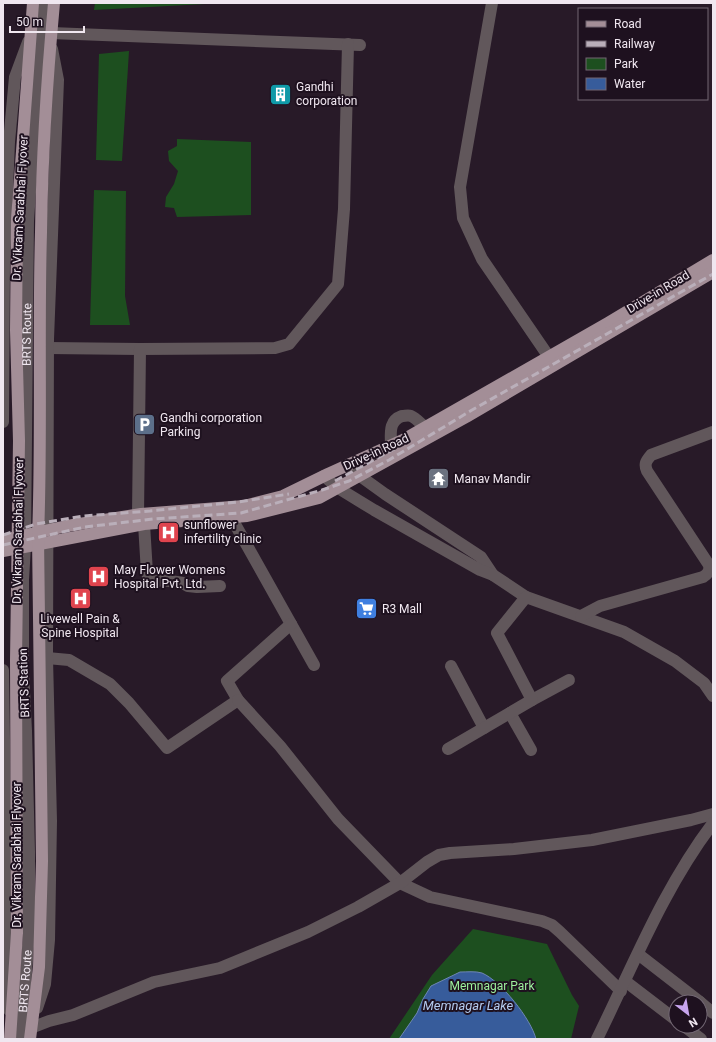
<svg xmlns="http://www.w3.org/2000/svg" width="716" height="1042" font-family="Roboto,sans-serif">
	<rect width="100%" height="100%" fill="#281a28"/>
	<g fill="#1d4f1f">
		<polygon points="95,3 224,3 94,10"/>
		<polygon points="129,51 122,161 96,160 99,54"/>
		<polygon points="177,139 251,142 251,215 177,217 174,208 165,207 166,197 174,184 178,171 169,161 168,151 177,146"/>
		<polygon points="94,190 126,191 125,296 130,325 90,325"/>
		<polygon points="473,929 547,944 572,995 579,1006 571,1039 389,1039 432,975"/>
	</g>
	<path fill="#375c9b" stroke="#6e86b4" d="M460 972C466 972 476 971 482 973 501 981 531 1019 536 1039H399L417 1013 423 999 431 986Z"/>
	<g fill="none" stroke-linecap="round" stroke-linejoin="round">
		<g stroke="#61575b" stroke-width="12">
			<polyline points="492,3 460,187 463,218 482,259 549,357 557,362"/>
			<polyline points="51,33 360,45"/>
			<polyline points="48,348 140,349"/>
			<polyline points="3,422 4,263 9,142 15,77 28,42"/>
			<path d="M391 446C391 434 388 421 402 416 405 416 408 415 411 416 416 418 421 424 426 428"/>
			<polyline points="348,465 360,476 385,494 481,557 493,575"/>
			<polyline points="324,476 338,488 374,510 480,570 493,575 526,597 624,632 675,661 704,683 713,696"/>
			<polyline points="138,515 140,349 275,348 289,344 338,284 344,209 348,44"/>
			<polyline points="231,517 314,665"/>
			<polyline points="144,524 147,573 149,579 155,582 161,580 177,582 183,583 188,586 197,587 220,586"/>
			<path d="M581 616 600 606 703 577C708 574 710 571 709 565L647 471C644 464 646 461 651 455L713 432"/>
			<polyline points="47,658 69,660 110,684 129,703 167,748 238,700 227,681 291,624"/>
			<polyline points="451,666 484,728"/>
			<polyline points="3,670 6,878 5,980 9,1010"/>
			<polyline points="238,700 280,746 338,819 400,883 430,897 542,921 552,925 560,932 621,991"/>
			<polyline points="532,700 569,680"/>
			<polyline points="510,713 531,750"/>
			<polyline points="448,749 532,700 497,633 526,597"/>
			<polyline points="638,954 700,1002"/>
			<polyline points="625,981 676,1020"/>
			<polyline points="700,1002 713,1013"/>
			<polyline points="37,1008 45,984 49,940 51,821 47,658 48,339 58,80 52,49"/>
			<polyline points="684,1026 701,1039"/>
			<polyline points="31,1028 49,1021 73,1015 154,982 220,968 308,932 358,907 400,883 427,862 439,855 450,853 514,849 592,840 691,820 713,814"/>
			<path id="s1" d="M21 1039 29 933V852L26 731 23 669V580L25 546 28 221 43 3"/>
			<path d="M597 1039C633 966 663 889 713 823"/>
		</g>
		<g stroke="#a38e97" stroke-width="12">
			<polyline points="3,540 67,526 141,514 244,506 283,496 328,474 403,440 608,323 713,260"/>
			<polyline points="3,551 144,524 247,516 319,498 466,417 713,272"/>
			<polyline points="10,1039 17,933 16,660 19,441 16,330 17,219 33,3"/>
			<path d="M30 1039 39 967 42 861 38 537C42 435 38 334 41 232 42 156 47 79 54 3"/>
		</g>
		<g stroke="#baafba" stroke-width="3" stroke-dasharray="8 4" stroke-linecap="butt">
			<polyline points="335,481 405,443"/>
			<polyline points="3,535 36,524 83,516 150,511 238,502 289,494"/>
			<polyline points="3,545 85,527 153,519 241,513 322,490 349,481 389,460 472,410 713,274"/>
		</g>
	</g>
	<defs>
		<symbol id="building-square" viewBox="-11 -11 22 22"><rect x="-9" y="-9" width="18" height="18" rx="4" fill="#0f9aa8" stroke="#1e111f"/><path d="M-4-6H4V6H1V3H-1V6H-4ZM-2.5-4.3h1.7v1.8h-1.7ZM.8-4.3h1.7v1.8H.8ZM-2.5-1h1.7V.8h-1.7ZM.8-1h1.7V.8H.8Z" fill="#fff"/></symbol>
		<symbol id="parking-square" viewBox="-11 -11 22 22"><rect x="-9" y="-9" width="18" height="18" rx="4" fill="#5c6f8a" stroke="#1e111f"/><path d="M-3.5-5.5H1a3.5 3.5 0 0 1 0 7H-1V5.5H-3.5ZM-1-3.4V-.6H.8a1.4 1.4 0 0 0 0-2.8Z" fill="#fff"/></symbol>
		<symbol id="temple-square" viewBox="-11 -11 22 22"><rect x="-9" y="-9" width="18" height="18" rx="4" fill="#6b7280" stroke="#1e111f"/><path d="M0-6L5-2H3V0L6.5 2.5H4V6H1.5V3h-3V6H-4V2.5H-6.5L-3 0V-2H-5Z" fill="#fff"/></symbol>
		<symbol id="hospital-square" viewBox="-11 -11 22 22"><rect x="-9" y="-9" width="18" height="18" rx="4" fill="#e0444e" stroke="#1e111f"/><path d="M-5-5h3v3.5h4V-5h3V5h-3V1.5h-4V5h-3Z" fill="#fff"/></symbol>
		<symbol id="supermarket-square" viewBox="-11 -11 22 22"><rect x="-9" y="-9" width="18" height="18" rx="4" fill="#3f7fe0" stroke="#1e111f"/><path d="M-6-5.5h2.5l.6 2H6L4.5 2H-2.5L-4.4-4H-6ZM-1.5 3.2a1.3 1.3 0 1 0 .1 0ZM3 3.2a1.3 1.3 0 1 0 .1 0Z" fill="#fff"/></symbol>
	</defs>
	<g fill-rule="evenodd">
		<use href="#building-square" x="268" y="82" width="25" height="25"/>
		<use href="#parking-square" x="132" y="412" width="25" height="25"/>
		<use href="#temple-square" x="426" y="466" width="25" height="25"/>
		<use href="#hospital-square" x="156" y="520" width="25" height="25"/>
		<use href="#hospital-square" x="86" y="564" width="25" height="25"/>
		<use href="#hospital-square" x="68" y="586" width="25" height="25"/>
		<use href="#supermarket-square" x="354" y="596" width="25" height="25"/>
	</g>
	<g text-anchor="middle" dominant-baseline="central" stroke-width="4" stroke-linejoin="round" paint-order="stroke">
		<g font-size="12" fill="#f0e7f0" stroke="#1e111f" text-anchor="start">
			<text x="296" y="87">Gandhi<tspan x="296" dy="14">corporation</tspan></text>
			<text x="160" y="418">Gandhi corporation<tspan x="160" dy="14">Parking</tspan></text>
			<text x="454" y="479">Manav Mandir</text>
			<text x="184" y="525">sunflower<tspan x="184" dy="14">infertility clinic</tspan></text>
			<text x="114" y="570">May Flower Womens<tspan x="114" dy="14">Hospital Pvt. Ltd.</tspan></text>
			<text x="382" y="609">R3 Mall</text>
			<text x="80" y="619" text-anchor="middle">Livewell Pain &amp;<tspan x="80" dy="14">Spine Hospital</tspan></text>
		</g>
		<g font-size="12" fill="#f0e7f0" stroke="#1e111f">
			<text transform="translate(20 208) rotate(-87)">Dr. Vikram Sarabhai Flyover</text>
			<text transform="translate(658 292) rotate(-31)">Drive-in Road</text>
			<text stroke="none"><textPath href="#s1" startOffset="705">BRTS Route</textPath></text>
			<text transform="translate(376 452) rotate(-25)">Drive-in Road</text>
			<text transform="translate(18 531) rotate(-89)">Dr. Vikram Sarabhai Flyover</text>
			<text transform="translate(24 683) rotate(-92)">BRTS Station</text>
			<text transform="translate(17 855) rotate(-90)">Dr. Vikram Sarabhai Flyover</text>
			<text stroke="none"><textPath href="#s1" startOffset="58">BRTS Route</textPath></text>
		</g>
		<g font-size="12" fill="#9df09c" stroke="#1e111f">
			<text x="492" y="986">Memnagar Park</text>
		</g>
		<g font-size="13" font-style="italic" fill="#b4cbef" stroke="#1e111f">
			<text x="468" y="1005">Memnagar Lake</text>
		</g>
	</g>
	<rect width="716" height="1042" fill="none" stroke="#f0e7f0" stroke-width="8"/>
	<rect x="578" y="8" width="130" height="92" fill="#1e111f" stroke="#726773"/>
	<rect x="586" y="21" width="20" height="6" fill="#a38e97" stroke="#726773"/>
	<text x="614" y="28" font-size="12" fill="#f0e7f0">Road</text>
	<rect x="586" y="41" width="20" height="6" fill="#baafba" stroke="#726773"/>
	<text x="614" y="48" font-size="12" fill="#f0e7f0">Railway</text>
	<rect x="586" y="58" width="20" height="12" fill="#1d4f1f" stroke="#726773"/>
	<text x="614" y="68" font-size="12" fill="#f0e7f0">Park</text>
	<rect x="586" y="78" width="20" height="12" fill="#375c9b" stroke="#726773"/>
	<text x="614" y="88" font-size="12" fill="#f0e7f0">Water</text>
	<g transform="translate(688 1014) rotate(149)"><circle r="19" fill="#1e111f" stroke="#726773"/>
	<path d="M0-3L7 15L0 10L-7 15Z" fill="#c8a5ee"/>
	<text y="-6" font-size="11" font-weight="bold" text-anchor="middle" fill="#f0e7f0">N</text>
	</g>
	<path d="M10 26v6h74v-6" fill="none" stroke="#f0e7f0" stroke-width="2"/>
	<text x="16" y="26" font-size="12" fill="#f0e7f0" stroke="#1e111f" stroke-width="3" paint-order="stroke">50 m</text>
</svg>
